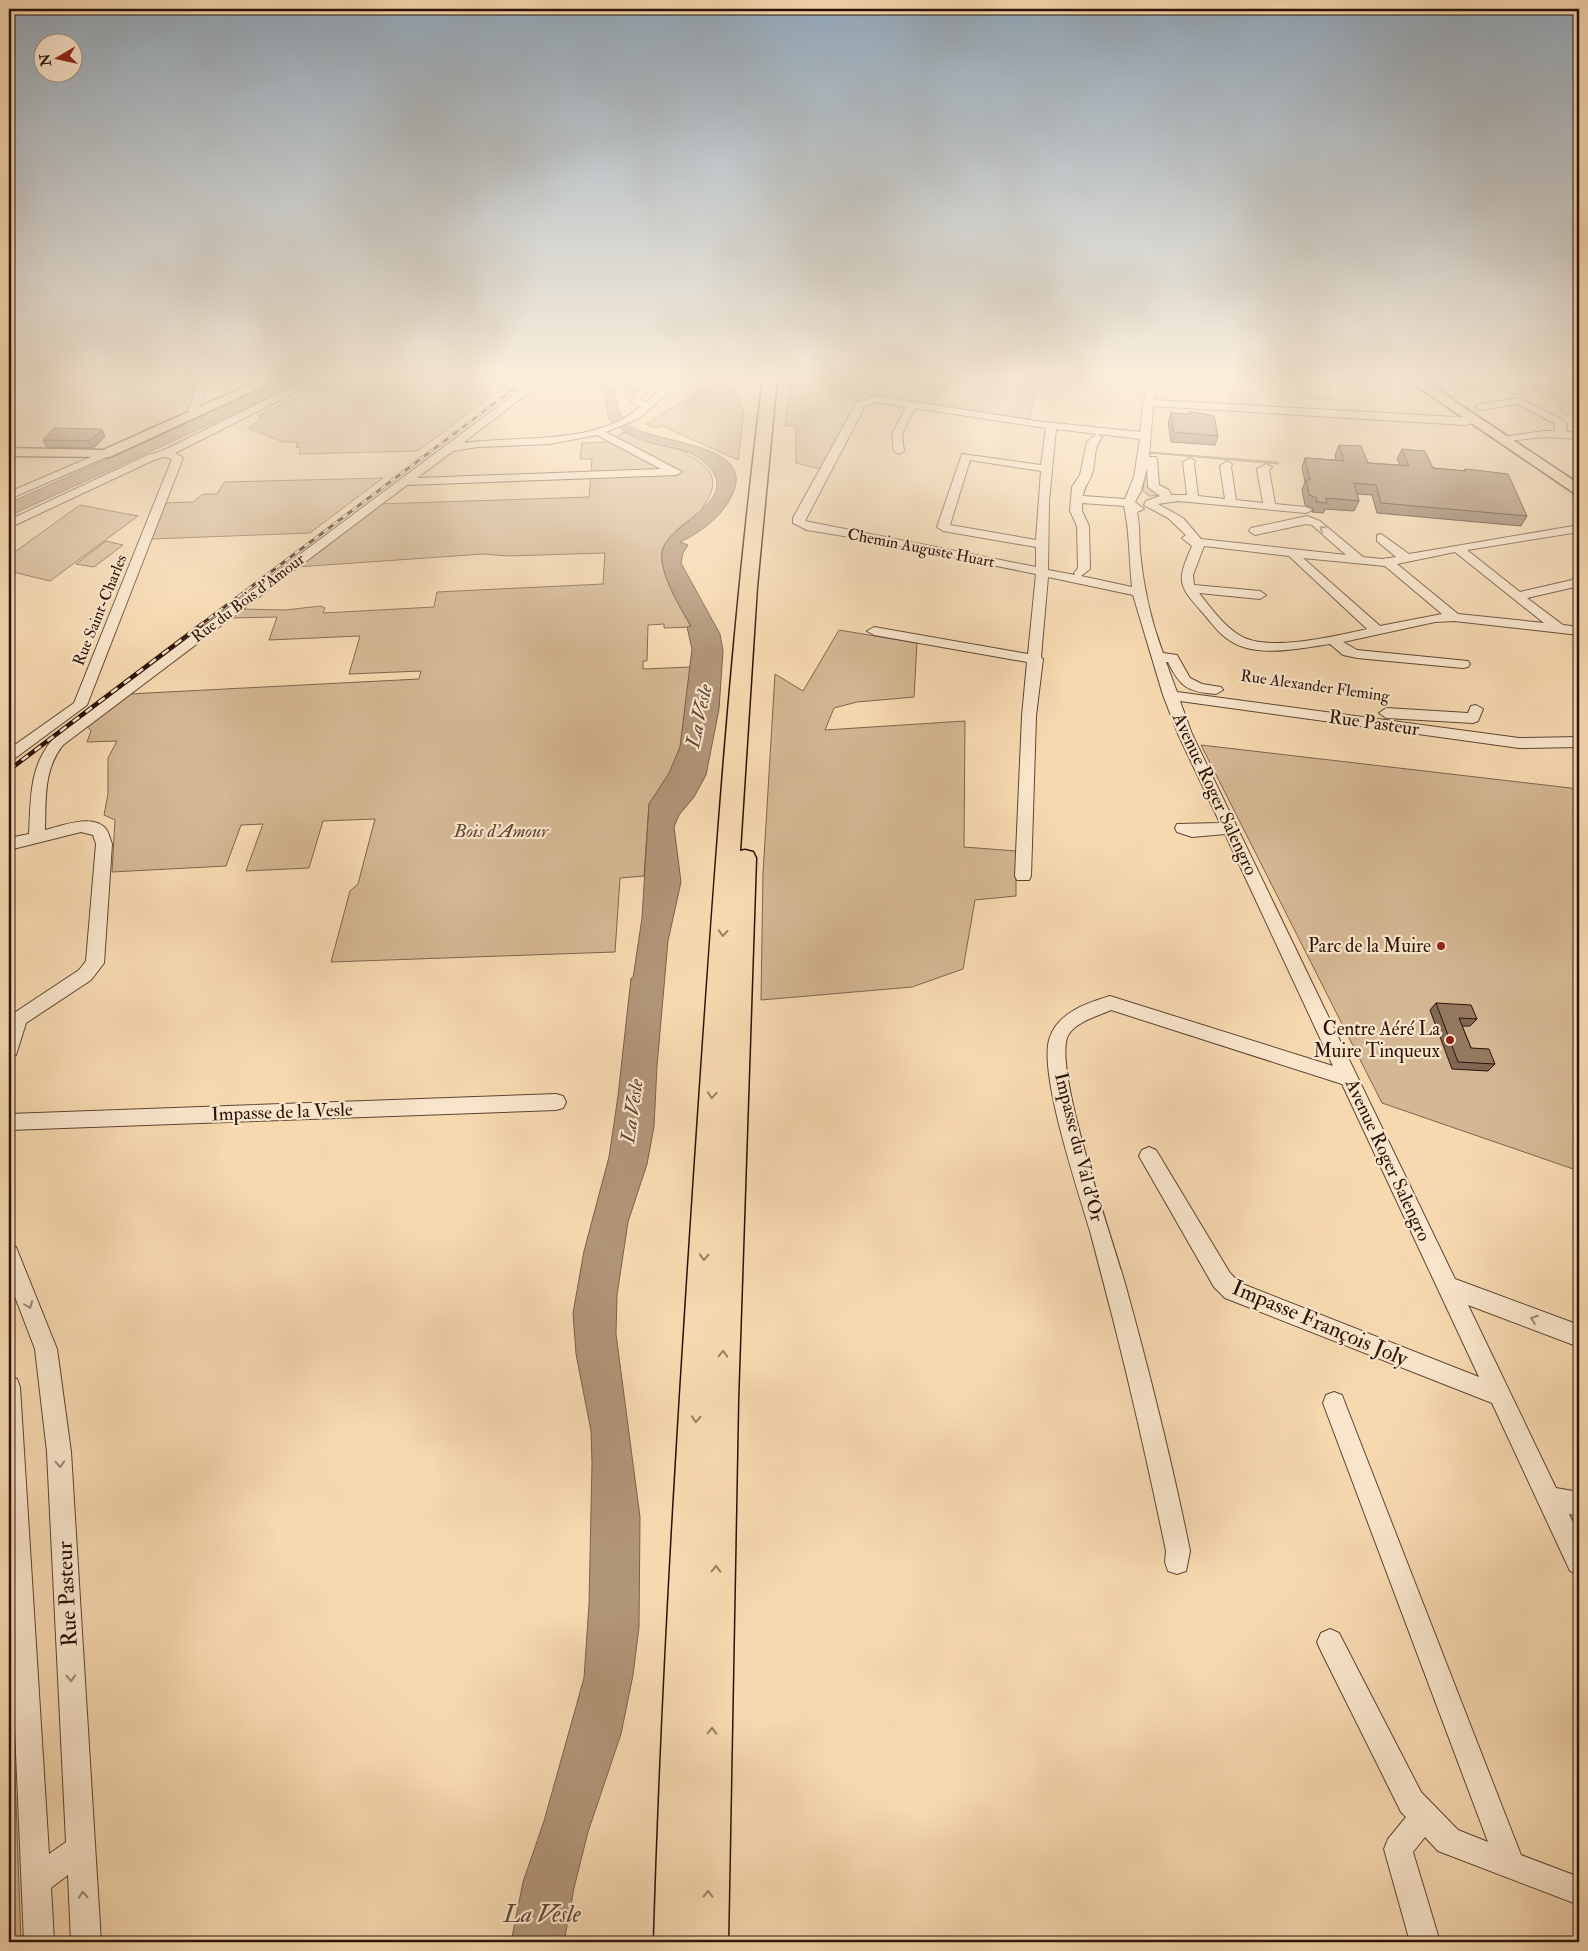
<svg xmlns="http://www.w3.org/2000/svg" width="1588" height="1951" font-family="'IM FELL Double Pica',serif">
	<rect width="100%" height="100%" fill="#f7d9b0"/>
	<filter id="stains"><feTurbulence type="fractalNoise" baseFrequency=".004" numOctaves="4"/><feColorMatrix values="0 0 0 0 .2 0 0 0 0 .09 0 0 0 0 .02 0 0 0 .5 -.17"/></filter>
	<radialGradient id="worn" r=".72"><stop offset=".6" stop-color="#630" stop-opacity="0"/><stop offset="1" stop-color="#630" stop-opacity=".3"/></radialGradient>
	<g fill="#d4b793" stroke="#7f644e">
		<polygon points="337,378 515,378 418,451 299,454 301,448 296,447 298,442 283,442 249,428 260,420 259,415"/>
		<polygon points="652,378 638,392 627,392 622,379"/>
		<polygon points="791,378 1039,378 1029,419 830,390 829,393 862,396 820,469 796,463 796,428 797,426 785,426"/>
		<polygon points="1325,378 1332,400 1301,398 1298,391 1310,391 1307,383 1296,383 1294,378"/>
		<polygon points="1443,378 1579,378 1579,415 1563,414 1557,401 1539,391 1513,395 1500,388 1459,392"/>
		<polygon points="719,385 734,390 744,411 738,460 662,426 655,428 646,424 702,390"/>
		<path d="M623 432 645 441 688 452 686 454C713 467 722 482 702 508H705C692 519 669 532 663 548 655 567 682 610 691 627L664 628V624L648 625 647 661H643V669L691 667 680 748 670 773 649 804 644 876 620 878 615 952 331 962 350 891 358 884 375 819 323 821 309 868 246 871 263 824 241 825 226 866 112 872 115 820 104 815 108 794V758L117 741 87 742 91 731 86 725 128 694 419 679 421 671 349 674 360 636 269 640 277 617 229 618 240 609 285 610 321 606 325 608 323 613 434 607 437 592 603 584 605 553 507 556 484 554 296 567 379 504 589 497 592 459H580L582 443 609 442Z"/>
		<polygon points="1147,452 1277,462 1279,464 1150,453 1150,485 1164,495 1149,496 1143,491"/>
		<polygon points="383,478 310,533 151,539 164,503 193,502 203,494 217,494 224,482"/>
		<polygon points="80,505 138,516 50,581 9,571 9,556"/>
		<polygon points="106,541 123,545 94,567 76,564"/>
		<polygon points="839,630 917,643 914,697 857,702 834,708 825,730 965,721 964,847 1016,851 1016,896 975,900 963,969 912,987 761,1000 763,874 775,674 803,691"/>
		<polygon points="1201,745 1579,789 1579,1171 1382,1103"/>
		<polygon points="9,1605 21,1942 9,1942"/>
	</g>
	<g fill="#b19577" stroke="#7b614b">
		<polygon points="288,378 311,378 9,516 9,503"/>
		<path d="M601 378H612C616 392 616 416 628 425 653 444 761 442 731 497 722 516 699 534 680 542L688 545 683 553 681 563 720 634 723 651 719 709 706 775 694 797 679 815 674 827 681 882 668 941 657 1066 654 1127 647 1164 628 1222 617 1295 616 1334 640 1517 639 1627 633 1675 621 1734 588 1832 574 1888 564 1942H511L523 1882 544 1821 584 1678 589 1604 592 1464 591 1431 576 1354 573 1313 584 1251 609 1157 618 1096 631 978H633L642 918 649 804 669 773 680 747 692 649 687 627 691 626C681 609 656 568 663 549 671 522 745 499 705 463 688 447 665 448 645 441 631 436 620 429 609 420Z"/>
	</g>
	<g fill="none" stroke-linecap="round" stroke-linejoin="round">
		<defs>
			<g id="minor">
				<polygon points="200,378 210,378 197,415 192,418 187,415"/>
				<polygon points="310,378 324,378 175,453 183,458 87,705 14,759 9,761 9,749 74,703 172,459 165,457 156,459 13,526 9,527 9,520 148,455 162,451"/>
				<path d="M536 378H548L463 443C518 435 596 446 640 407L630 401 649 378H660L641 399 646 402 673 378H684L640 418 606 432 682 472 676 475 407 485 63 745C43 770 46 800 45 830 61 826 93 813 106 829 109 833 110 839 112 844L104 963 91 980 26 1023 16 1055 9 1058V1021L14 1013 79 970 86 961 96 844 93 835 81 832 9 850V838L29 834C31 798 29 767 53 739ZM597 435 661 469 417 478 453 451 478 447 549 444Z"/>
				<path d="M1150 378H1160L1154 400 1475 418 1480 421 1465 425 1153 406 1149 457H1156L1157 459 1159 485 1169 490 1171 495H1187L1183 462 1190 458 1195 461 1194 463 1198 496 1225 499 1220 466 1227 461 1232 464 1231 467 1236 500 1263 503 1257 469 1266 464 1272 467 1269 470 1275 504 1306 507 1312 510 1306 513 1178 501 1158 504 1183 518 1201 539 1346 555 1312 525 1306 524 1255 535 1249 531 1251 528 1307 516 1320 521 1363 557 1382 559 1396 557 1377 541V535L1381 534 1409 554 1579 525V532L1467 550 1520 592 1572 580 1575 576 1579 575V586L1527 598 1563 625 1579 627V635L1454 621 1435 622 1343 642 1357 650 1468 661 1470 664 1468 667 1463 668 1357 658 1343 655 1330 644C1300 648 1256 659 1229 640 1218 633 1211 622 1202 612 1177 584 1177 581 1192 546L1182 538 1186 535 1168 518 1144 505 1146 501 1160 496 1148 487 1147 468 1141 491 1135 502 1144 509 1137 512C1140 526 1139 537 1140 551 1143 585 1151 621 1163 653L1177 655 1190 678 1202 684 1221 687 1223 690 1216 694C1188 692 1180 687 1168 662H1166L1177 692 1519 738 1579 737V747L1519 748 1180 701 1192 734 1455 1279 1579 1325V1347L1468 1305 1556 1488 1579 1492V1516L1569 1514 1579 1535V1574L1570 1571 1492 1403 1225 1298 1214 1287 1139 1156 1142 1150 1149 1147 1156 1150 1230 1273 1240 1283 1479 1377 1342 1084 1111 1010C1098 1016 1072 1023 1067 1038 1055 1077 1113 1240 1126 1287 1150 1374 1172 1462 1190 1551L1186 1571 1177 1574 1168 1571 1165 1562 1166 1551C1150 1474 1133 1398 1114 1323 1106 1292 1098 1261 1090 1231 1079 1193 1037 1070 1050 1037 1059 1012 1087 1003 1110 996L1333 1066 1225 834 1192 837 1177 832 1175 828 1177 824 1220 823 1178 734 1163 695 1133 595 1048 577 1041 657 1043 659 1036 716 1031 876 1029 880H1017L1015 876 1022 716 1027 662 874 635 867 631 874 627 1028 654 1036 574 868 540 807 530 793 523V518L857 402 876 396 1036 421 1140 432 1143 403ZM877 402 906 407 892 434 894 451 899 454 904 451 902 434 915 408 1046 428 1041 465 962 454 937 527 943 531 1036 547V567L805 521 865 406ZM1056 429 1097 434 1087 442 1080 475 1072 487 1070 511 1077 526 1078 568 1074 573 1075 575 1048 570 1049 501ZM1098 434 1140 439 1134 477 1125 499 1083 496C1084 486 1089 483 1092 474 1096 461 1093 448 1102 437ZM970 460 1041 471 1036 540 950 525ZM1082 503 1124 506C1130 533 1129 560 1132 587L1081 576 1090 569 1089 526 1082 511ZM1204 546 1289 556 1367 629C1336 636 1266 653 1239 635 1223 625 1210 607 1199 593L1260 599 1266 595 1260 591 1194 585 1193 575ZM1455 552 1544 623 1458 614 1397 564ZM1303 558 1385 566 1442 614 1380 626Z"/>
				<polygon points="1429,378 1441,378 1461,394 1452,396"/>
				<polygon points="1520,398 1563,420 1567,425 1566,432 1579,433 1579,439 1544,437 1499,442 1499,438 1503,437 1544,431 1555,431 1555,424 1518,404 1480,410 1475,407 1480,404"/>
				<polygon points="105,451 110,454 109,456 9,499 9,492"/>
				<polygon points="1476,705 1483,709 1478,721 1473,723 1386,718 1379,713 1386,708 1468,713 1471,706"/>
				<polygon points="556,1094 563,1096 566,1102 563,1108 556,1110 9,1130 9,1114"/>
				<polygon points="9,1244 16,1247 57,1349 71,1452 101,1942 71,1942 68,1875 51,1888 54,1942 24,1942 9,1587 9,1376 17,1379 20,1387 49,1854 66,1842 47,1452 35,1349 9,1281"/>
				<polygon points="1334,1392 1342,1395 1345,1403 1521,1855 1579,1877 1579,1905 1438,1851 1425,1837 1413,1852 1440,1942 1410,1942 1384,1849 1388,1839 1406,1817 1401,1812 1321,1651 1317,1642 1321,1633 1330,1629 1339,1633 1421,1792 1458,1830 1488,1842 1323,1403 1326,1395"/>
			</g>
			<g id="major">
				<polygon points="264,378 281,378 110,457 9,456 9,448 103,450"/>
				<polygon points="1405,378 1420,378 1579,484 1579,494 1574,493"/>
			</g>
			<path id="highway" d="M763 378H777L757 587 740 851 745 850 753 852 756 858 738 1400 728 1942H654C662 1672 679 1402 697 1132 714 880 731 629 763 378Z"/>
		</defs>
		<use href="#minor" stroke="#5d4432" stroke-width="2"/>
		<use href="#major" stroke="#2a1208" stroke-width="3"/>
		<use href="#highway" stroke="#2a1208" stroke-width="3"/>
		<use href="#minor" fill="#fae6cc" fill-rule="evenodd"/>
		<use href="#major" fill="#f7d9b0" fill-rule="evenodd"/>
		<use href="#highway" fill="#f7d9b0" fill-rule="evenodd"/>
		<defs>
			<polyline id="rail-far1" points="199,626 528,378"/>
			<polyline id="rail" points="9,770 201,625"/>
		</defs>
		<use href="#rail-far1" stroke="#2a1208" stroke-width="3"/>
		<use href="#rail" stroke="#2a1208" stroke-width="4.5"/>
		<use href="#rail-far1" stroke="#fae6cc" stroke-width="2" stroke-dasharray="6" stroke-linecap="butt"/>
		<use href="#rail" stroke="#fae6cc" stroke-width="2.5" stroke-dasharray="8" stroke-linecap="butt"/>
	</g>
	<g fill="#806852" stroke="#2a1208">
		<polygon points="1190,411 1218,436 1215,445 1171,442 1168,422 1171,413 1189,414"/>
		<polygon points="105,436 96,446 92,448 47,447 43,440"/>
		<polygon points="1339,445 1368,463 1400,465 1397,459 1402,449 1433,468 1464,471 1465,469 1527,516 1521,526 1377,513 1372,495 1357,494 1359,501 1354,511 1325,509 1323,513 1312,512 1313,508 1305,505 1302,490 1305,482 1302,468 1305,458 1336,460 1335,455"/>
		<polygon points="1436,1003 1477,1019 1470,1026 1462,1026 1471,1048 1495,1064 1488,1071 1452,1069 1430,1010"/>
	</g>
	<polygon fill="#685542" stroke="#2a1208" points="102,429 105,436 96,446 92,448 88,441"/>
	<g fill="#95795f" stroke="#2a1208">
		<polygon points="1190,411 1214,416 1218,436 1173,432 1171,413 1191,414"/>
		<polygon points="54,428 102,429 92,439 88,441 43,440"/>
		<polygon points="1339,445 1361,446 1368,463 1409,466 1402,449 1425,451 1433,468 1466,471 1465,469 1508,474 1527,516 1381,503 1376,485 1354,483 1359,501 1326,498 1327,503 1316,502 1317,498 1309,495 1306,480 1310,480 1305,458 1344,461"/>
		<polygon points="1436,1003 1471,1005 1477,1019 1459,1018 1471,1048 1489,1049 1495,1064 1458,1062"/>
	</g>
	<defs><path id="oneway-chevron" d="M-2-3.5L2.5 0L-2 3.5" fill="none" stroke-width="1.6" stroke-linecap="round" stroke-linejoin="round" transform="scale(1.25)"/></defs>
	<g stroke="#9c8774">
		<use href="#oneway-chevron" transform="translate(1323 529) rotate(-140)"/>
		<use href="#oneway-chevron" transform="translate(29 1305) rotate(69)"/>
		<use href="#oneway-chevron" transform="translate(1534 1319) rotate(-160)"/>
		<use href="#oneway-chevron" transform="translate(60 1464) rotate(87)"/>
		<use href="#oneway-chevron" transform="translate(71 1678) rotate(87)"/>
		<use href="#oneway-chevron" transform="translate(83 1895) rotate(-93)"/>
	</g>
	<g stroke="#9b7f64">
		<use href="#oneway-chevron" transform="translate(723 933) rotate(94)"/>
		<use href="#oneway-chevron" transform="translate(712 1095) rotate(94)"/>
		<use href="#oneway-chevron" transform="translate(704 1257) rotate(93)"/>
		<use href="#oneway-chevron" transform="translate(723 1354) rotate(-88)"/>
		<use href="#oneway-chevron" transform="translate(696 1419) rotate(93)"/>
		<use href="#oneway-chevron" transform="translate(716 1569) rotate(-88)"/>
		<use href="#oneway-chevron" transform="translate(712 1731) rotate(-89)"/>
		<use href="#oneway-chevron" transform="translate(708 1894) rotate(-89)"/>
	</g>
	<linearGradient id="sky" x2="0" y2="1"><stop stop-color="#92a8bb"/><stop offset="0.58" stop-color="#fbeedb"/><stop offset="1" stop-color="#fbeedb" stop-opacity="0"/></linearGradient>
	<rect width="1588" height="652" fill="url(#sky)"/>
	<g fill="#8f2418" stroke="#fae6cc" stroke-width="2">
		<circle cx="1441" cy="946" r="5"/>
		<circle cx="1450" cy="1040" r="5"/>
	</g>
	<g text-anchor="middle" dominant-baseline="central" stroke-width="4.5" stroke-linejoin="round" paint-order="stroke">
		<g font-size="16" fill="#2a1208" stroke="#fae6cc">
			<text transform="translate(921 548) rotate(11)">Chemin Auguste Huart</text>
			<text transform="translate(248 598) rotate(-37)">Rue du Bois d'Amour</text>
			<text transform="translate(100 610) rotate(-68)">Rue Saint-Charles</text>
			<text transform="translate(1315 686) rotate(8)">Rue Alexander Fleming</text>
		</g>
		<g font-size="19" fill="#2a1208" stroke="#fae6cc">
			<text transform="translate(1374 723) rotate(8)">Rue Pasteur</text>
			<text transform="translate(1215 794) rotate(65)">Avenue Roger Salengro</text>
			<text transform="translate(282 1112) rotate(-2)">Impasse de la Vesle</text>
			<text transform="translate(1079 1147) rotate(76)">Impasse du Val d'Or</text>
			<text transform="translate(1388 1160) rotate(65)">Avenue Roger Salengro</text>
		</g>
		<g font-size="19" font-style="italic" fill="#5d4432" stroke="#fae6cc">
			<text x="501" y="831">Bois d'Amour</text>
		</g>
		<g font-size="19" fill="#2a1208" stroke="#fae6cc" text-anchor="end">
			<text x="1431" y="946">Parc de la Muire</text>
			<text x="1440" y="1029">Centre Aéré La<tspan x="1440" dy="22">Muire Tinqueux</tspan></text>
		</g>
		<g font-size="20" font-style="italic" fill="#604634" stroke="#fae6cc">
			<text transform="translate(699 716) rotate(-78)">La Vesle</text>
			<text transform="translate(632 1111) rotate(-82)">La Vesle</text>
		</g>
		<g font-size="22" fill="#2a1208" stroke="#fae6cc">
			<text transform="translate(1320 1323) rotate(23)">Impasse François Joly</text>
			<text transform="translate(67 1594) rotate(-93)">Rue Pasteur</text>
		</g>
		<g font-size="24" font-style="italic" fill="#604634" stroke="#fae6cc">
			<text x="542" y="1914">La Vesle</text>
		</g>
	</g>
	<rect width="1588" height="1951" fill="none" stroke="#f7d9b0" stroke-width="30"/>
	<rect x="10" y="10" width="1568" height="1931" fill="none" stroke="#2a1208" stroke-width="2.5"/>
	<rect x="15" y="15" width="1558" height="1921" fill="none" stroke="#2a1208"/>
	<g transform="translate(58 58) rotate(261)"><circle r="24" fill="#fae6cc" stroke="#a7917e"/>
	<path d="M0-4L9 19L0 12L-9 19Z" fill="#8f2418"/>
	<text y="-8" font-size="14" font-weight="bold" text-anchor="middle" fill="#2a1208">N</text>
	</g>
	<rect width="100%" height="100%" filter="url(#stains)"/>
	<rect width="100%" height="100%" fill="url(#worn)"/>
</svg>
